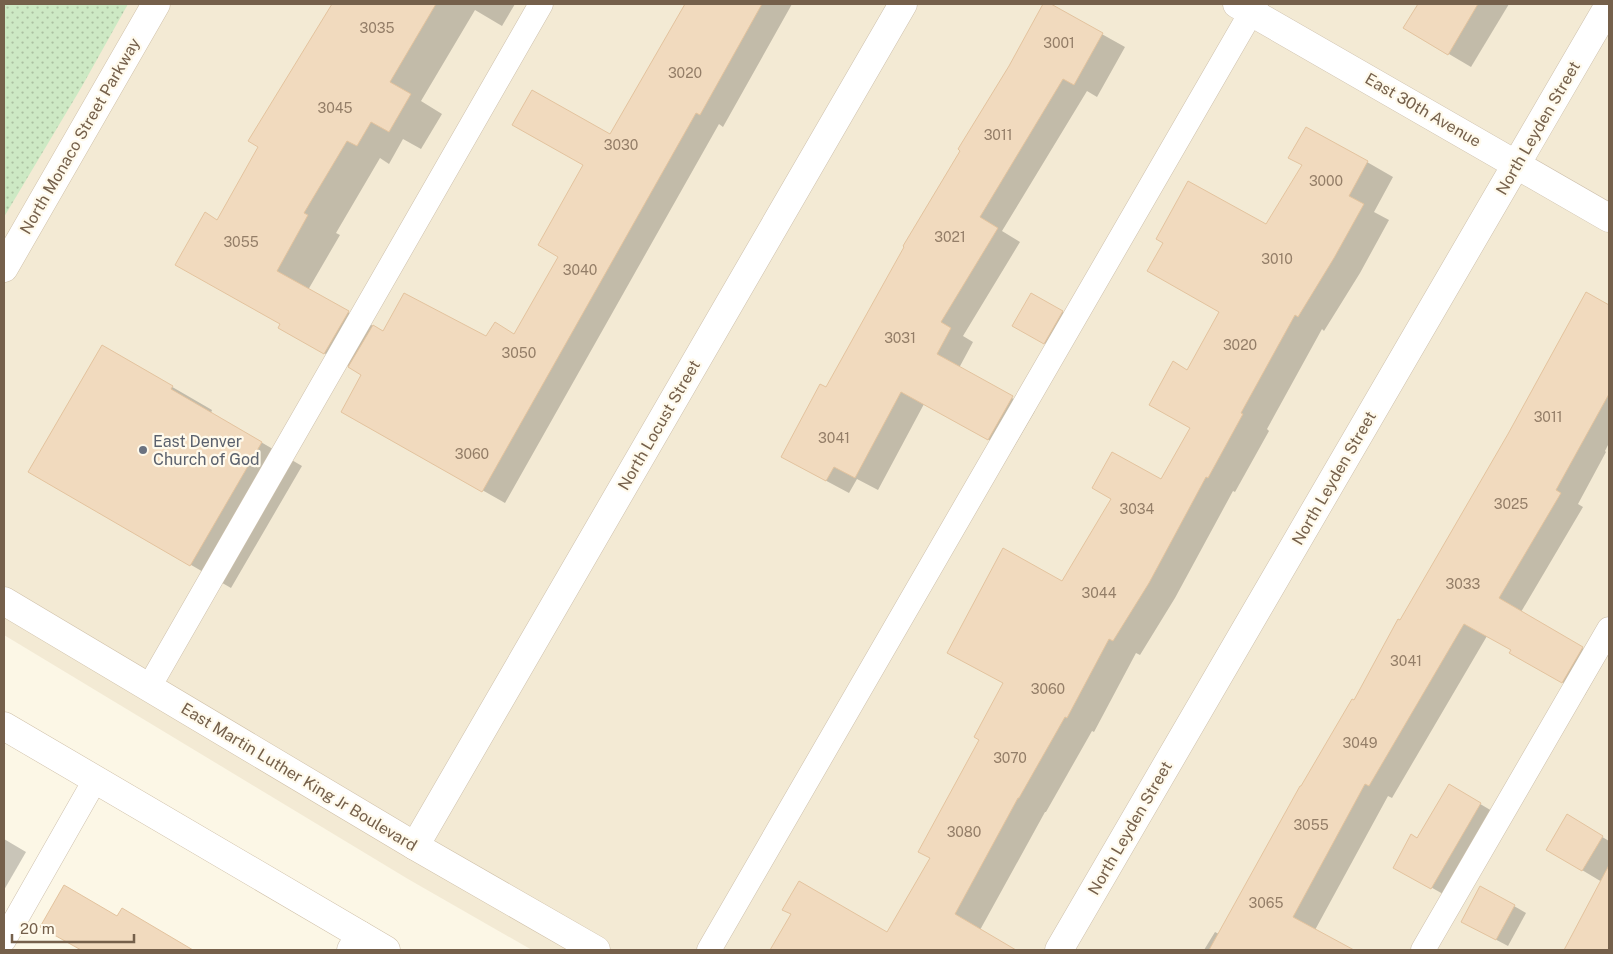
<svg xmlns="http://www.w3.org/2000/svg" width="1613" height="954" font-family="'Public Sans',sans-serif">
	<defs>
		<pattern id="park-dots" width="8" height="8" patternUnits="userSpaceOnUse" patternTransform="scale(1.25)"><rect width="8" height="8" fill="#cde9c4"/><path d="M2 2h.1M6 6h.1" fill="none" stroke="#abc0a1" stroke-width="1.8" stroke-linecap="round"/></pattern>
	</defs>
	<rect width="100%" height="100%" fill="#fcf7e6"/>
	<polygon fill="#f3ead4" points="4,4 1609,4 1609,950 532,950 408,879 4,635"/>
	<polygon fill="url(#park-dots)" points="4,4 128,4 81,88 4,217"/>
	<g fill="#0003">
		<polygon points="334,4 515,4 502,26 475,10 421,101 442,114 421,149 403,139 389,164 380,158 336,233 340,235 308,290 384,332 487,338 515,335 560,256 610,136 686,41 707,4 792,4 723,127 719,124 505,503 343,411 363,374 311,346 281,324 218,221 260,146 302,58"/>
		<polygon points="1045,4 1048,4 1125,47 1097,97 1087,91 1002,231 1020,242 963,336 973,342 959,368 1035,411 1011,452 924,404 878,490 857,479 849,493 806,470 827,389"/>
		<polygon points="1419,4 1509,4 1471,67 1405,28"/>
		<polygon points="1367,162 1393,177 1374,212 1389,220 1360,273 1324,331 1322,329 1267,429 1269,431 1235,492 1233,491 1175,598 1140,655 1136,653 1094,732 1092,731 1046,812 1045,812 980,930 1007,947 1005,950 771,950 792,914 888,934 932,858 980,740 1062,583 1162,481 1192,428 1188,371 1266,226"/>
		<polygon points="1032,294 1073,318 1055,349 1014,325"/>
		<polygon points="1587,294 1609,307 1609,443 1605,451 1606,452 1578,504 1583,507 1521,612 1604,661 1585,695 1511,653 1512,650 1487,636 1392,798 1388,796 1315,930 1351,950 1204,950 1215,932 1219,934 1354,702 1509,435"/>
		<polygon points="143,370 212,410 211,413 302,466 231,588 30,472"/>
		<polygon points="1450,786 1492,811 1443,894 1395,867 1418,839"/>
		<polygon points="1567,816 1609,841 1609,950 1565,950 1602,882 1547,849"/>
		<polygon points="4,839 26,852 4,890"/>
		<polygon points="1514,906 1526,913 1508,946 1474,928"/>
		<polygon points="145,923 191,950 84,950 65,940"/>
	</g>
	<g fill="#f1dabe" stroke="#e3c39e">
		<polygon points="332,4 436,4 390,82 411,94 389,132 371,122 357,146 347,141 304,213 308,215 277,271 349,311 324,354 278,328 280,324 175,265 205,212 217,220 258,147 248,141"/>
		<polygon points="685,4 762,4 700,115 696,113 482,492 341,412 361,375 348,367 373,325 383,331 404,293 486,336 495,322 514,334 558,257 538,245 583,165 512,125 532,90 610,134"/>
		<polygon points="1043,4 1051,4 1103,33 1074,85 1063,79 980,217 998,228 941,322 951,328 937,354 1013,396 988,440 901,392 855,478 834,467 826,481 781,457 820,384 826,387 904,247 903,246 960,151 958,149 1009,66"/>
		<polygon points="1418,4 1478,4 1448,55 1403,28"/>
		<polygon points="1306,127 1368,161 1349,196 1364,204 1334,258 1298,317 1295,315 1241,413 1243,414 1208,478 1206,477 1149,583 1113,641 1109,639 1067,718 1065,717 1019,798 1018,798 955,914 1016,950 770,950 791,914 782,910 799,881 887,932 930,858 918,852 979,740 974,737 1003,683 947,653 1003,548 1062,581 1111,499 1092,488 1112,452 1161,479 1190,428 1149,405 1173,361 1187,370 1219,312 1147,271 1163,243 1156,239 1188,181 1266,224 1302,165 1288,158"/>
		<polygon points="1586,292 1609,305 1609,394 1556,490 1561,493 1499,598 1583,647 1562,683 1509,653 1511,650 1464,624 1369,786 1365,784 1293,917 1354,950 1209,950 1300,786 1301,786 1352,699 1354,700 1398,619 1400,620 1508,434"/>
		<polygon points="1031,293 1063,311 1044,344 1012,326"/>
		<polygon points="102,345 173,386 171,389 262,442 190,566 28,472"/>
		<polygon points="1449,784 1481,803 1431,889 1393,868 1411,834 1417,838"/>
		<polygon points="1567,814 1603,836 1582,871 1546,850"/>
		<polygon points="1609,865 1609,950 1564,950"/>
		<polygon points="64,885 117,916 122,908 193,950 81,950 40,927"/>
		<polygon points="1480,886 1515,905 1496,940 1461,922"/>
	</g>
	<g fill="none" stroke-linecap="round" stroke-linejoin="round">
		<defs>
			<g id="service">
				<polyline points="149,687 541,4"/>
				<polyline points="4,940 95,780"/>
				<polyline points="709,950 1256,4"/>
				<polyline points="1423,950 1609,629"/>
			</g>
			<g id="minor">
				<polyline points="1237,4 1609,218"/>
				<polyline points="415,846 903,4"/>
				<polyline points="351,950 360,935"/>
				<polyline points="1059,950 1609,5"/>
			</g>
			<g id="secondary">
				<polyline points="4,268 156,4"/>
				<polyline points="4,601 415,846 596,950"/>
				<polyline points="4,726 386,950"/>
			</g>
		</defs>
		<use href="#service" stroke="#cec0ac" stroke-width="25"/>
		<use href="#minor" stroke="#cec0ac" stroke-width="29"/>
		<use href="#secondary" stroke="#d0c1a9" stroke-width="29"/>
		<use href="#service" stroke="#fff" stroke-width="24"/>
		<use href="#minor" stroke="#fff" stroke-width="28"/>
		<use href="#secondary" stroke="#fff" stroke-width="28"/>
	</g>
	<circle fill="#6b7280" stroke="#fffaec" stroke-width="2" cx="143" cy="450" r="5"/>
	<g text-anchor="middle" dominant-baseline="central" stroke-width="4.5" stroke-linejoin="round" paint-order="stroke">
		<g font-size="14" fill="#947e68">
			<text x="377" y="28">3035</text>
			<text x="1059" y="43">3001</text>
			<text x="685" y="73">3020</text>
			<text x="335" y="108">3045</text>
			<text x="998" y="135">3011</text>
			<text x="621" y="145">3030</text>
			<text x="1326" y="181">3000</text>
			<text x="950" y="237">3021</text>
			<text x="241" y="242">3055</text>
			<text x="1277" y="259">3010</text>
			<text x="580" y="270">3040</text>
			<text x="900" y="338">3031</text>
			<text x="1240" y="345">3020</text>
			<text x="519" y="353">3050</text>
			<text x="1548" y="417">3011</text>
			<text x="834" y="438">3041</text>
			<text x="472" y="454">3060</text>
			<text x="1511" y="504">3025</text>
			<text x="1137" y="509">3034</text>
			<text x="1463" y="584">3033</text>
			<text x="1099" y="593">3044</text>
			<text x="1406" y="661">3041</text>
			<text x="1048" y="689">3060</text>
			<text x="1360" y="743">3049</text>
			<text x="1010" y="758">3070</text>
			<text x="1311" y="825">3055</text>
			<text x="964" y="832">3080</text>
			<text x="1266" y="903">3065</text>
		</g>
		<g font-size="16" fill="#75604b" stroke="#fffaec">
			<text transform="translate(1423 110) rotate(30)">East 30th Avenue</text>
			<text transform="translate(1538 128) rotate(-60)">North Leyden Street</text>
			<text transform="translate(80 136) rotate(-60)">North Monaco Street Parkway</text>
			<text transform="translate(659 425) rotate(-60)">North Locust Street</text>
			<text transform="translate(1334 478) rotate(-60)">North Leyden Street</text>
			<text transform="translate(299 777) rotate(31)">East Martin Luther King Jr Boulevard</text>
			<text transform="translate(1130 828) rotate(-60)">North Leyden Street</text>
		</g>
		<g font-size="16" fill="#5b616d" stroke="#fffaec" text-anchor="start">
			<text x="153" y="441">East Denver<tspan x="153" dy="18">Church of God</tspan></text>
		</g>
	</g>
	<rect width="1613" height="954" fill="none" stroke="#75604b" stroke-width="10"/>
	<path d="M12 934v8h122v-8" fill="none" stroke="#75604b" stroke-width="2.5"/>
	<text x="20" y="934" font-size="15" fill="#75604b" stroke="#fffaec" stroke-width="4" paint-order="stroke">20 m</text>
</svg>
